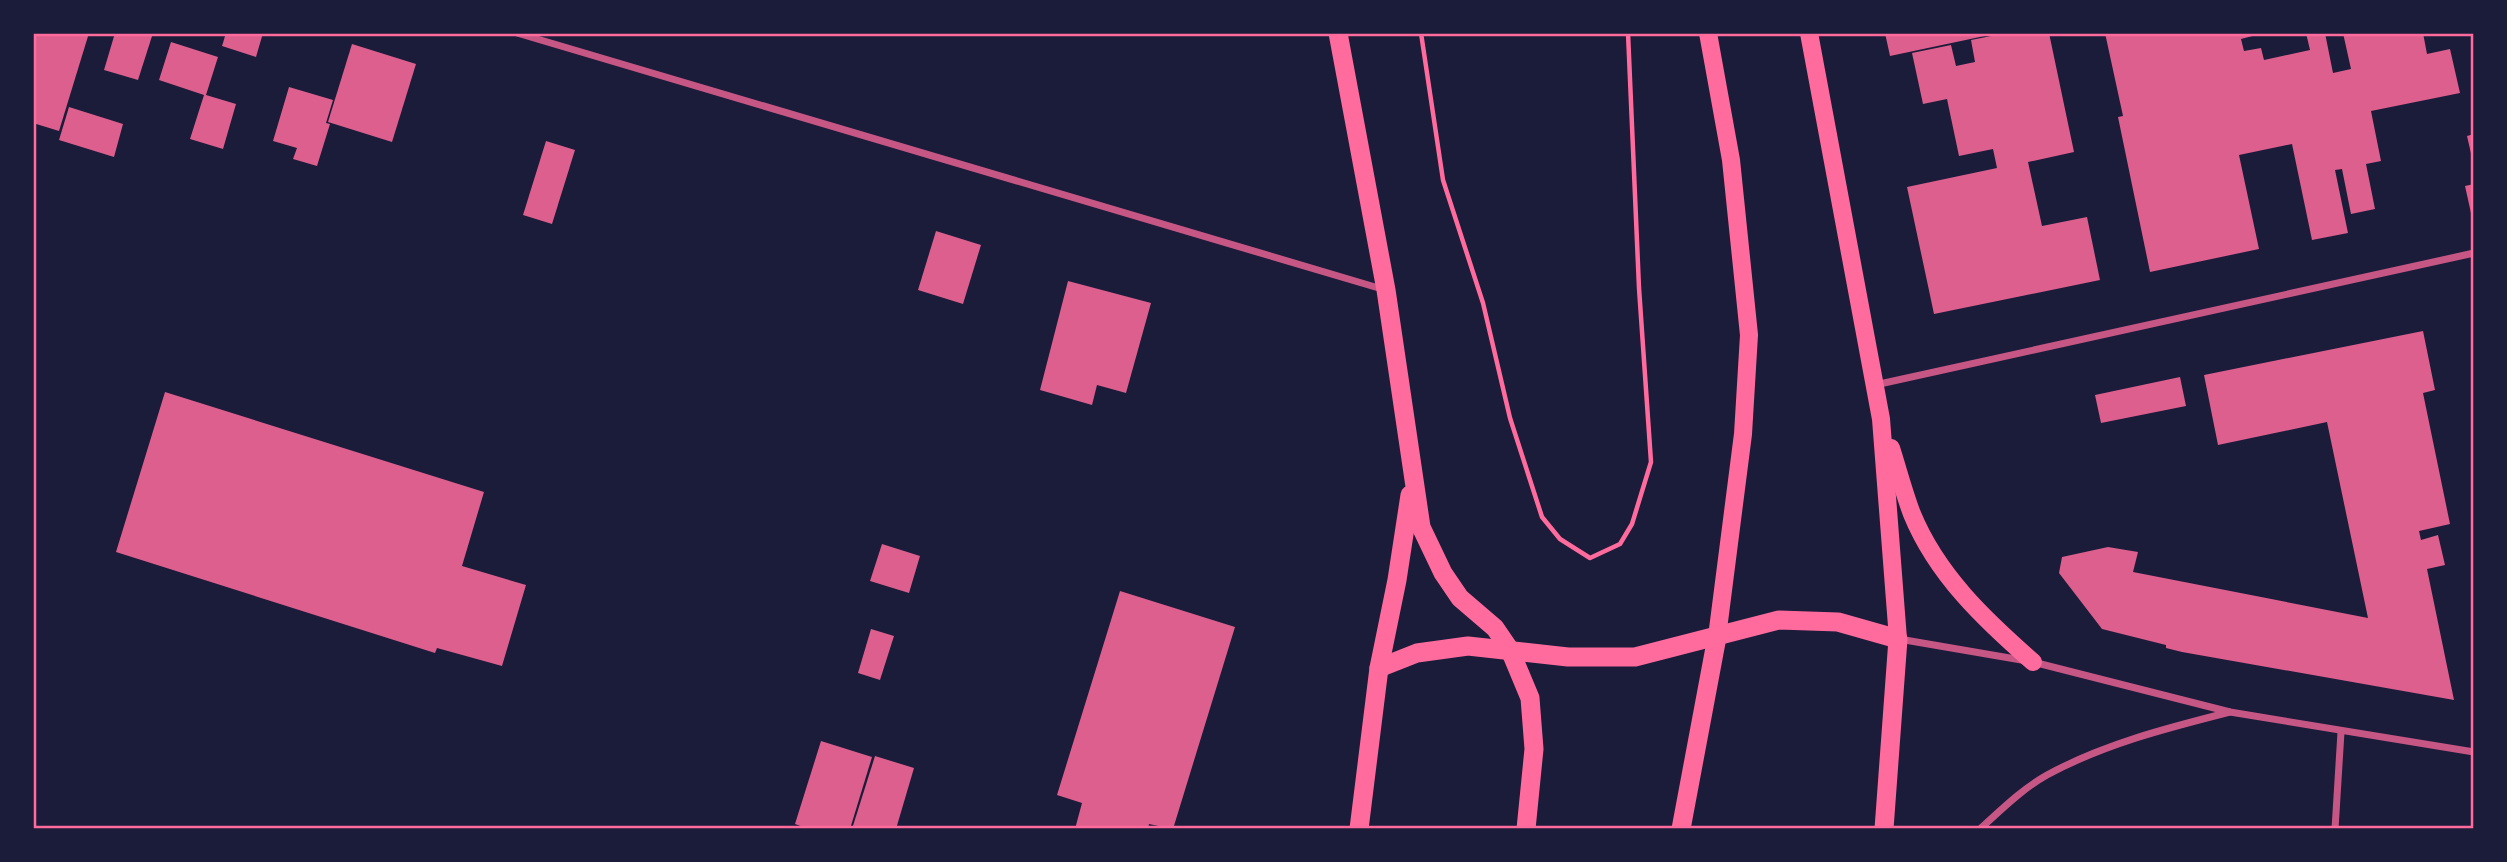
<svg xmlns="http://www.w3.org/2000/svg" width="2507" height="862" font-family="Spectral,serif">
	<rect width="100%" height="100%" fill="#1b1b3a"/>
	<g fill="#dd5f8e">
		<polygon points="33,33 89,33 59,131 33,123"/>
		<polygon points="115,33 153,33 138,80 104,70"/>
		<polygon points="226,33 263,33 256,57 222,46"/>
		<polygon points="1885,33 1993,33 1994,34 1890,56"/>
		<polygon points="2006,33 2049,33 2074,152 2028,162 2042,226 2087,217 2100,280 1934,314 1907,187 1997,168 1993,149 1959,156 1947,99 1923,104 1912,53 1951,45 1956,66 1975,62 1971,40"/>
		<polygon points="2105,33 2264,33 2241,39 2244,51 2261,48 2264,60 2310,50 2306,33 2325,33 2333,73 2351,69 2343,33 2423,33 2427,54 2450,49 2460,93 2371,111 2381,161 2366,164 2375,209 2351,214 2342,169 2335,170 2348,233 2312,240 2292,144 2239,155 2259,249 2150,272 2118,117 2123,116"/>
		<polygon points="171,42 218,57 206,95 236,104 223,149 190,139 204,95 159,80"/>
		<polygon points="352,44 416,64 392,142 328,122"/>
		<polygon points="289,87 333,100 326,123 330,124 317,166 293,159 297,148 273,141"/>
		<polygon points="69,107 123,124 114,157 59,140"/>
		<polygon points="2474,134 2474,161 2473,162 2467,136"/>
		<polygon points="546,141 575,150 552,224 523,215"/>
		<polygon points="2474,184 2474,212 2471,213 2465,186"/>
		<polygon points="936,231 981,245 963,304 918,290"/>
		<polygon points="1068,281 1151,303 1126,393 1097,385 1092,405 1040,390"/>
		<polygon points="2423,331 2435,390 2423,393 2450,524 2419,531 2421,540 2438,535 2445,565 2427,569 2454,700 2182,652 2166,648 2166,645 2102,629 2059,573 2062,557 2108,547 2138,552 2133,572 2368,618 2327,422 2218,445 2204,375"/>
		<polygon points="2180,377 2186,406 2101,423 2095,395"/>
		<polygon points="165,392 484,492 462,566 526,585 502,666 437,648 435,653 116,552"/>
		<polygon points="882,544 920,556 909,593 870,581"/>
		<polygon points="1120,591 1235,627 1173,829 1149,824 1148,829 1075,829 1082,803 1057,795"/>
		<polygon points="871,629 894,636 880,680 858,673"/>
		<polygon points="821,741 872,757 850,829 809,829 795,824"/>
		<polygon points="875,756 914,768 896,829 852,829"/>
	</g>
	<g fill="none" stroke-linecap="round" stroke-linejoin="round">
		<polyline stroke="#ff6b9d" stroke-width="4.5" points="1421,33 1443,180 1483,303 1510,418 1542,517 1560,539 1590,558 1620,544 1632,524 1651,462 1639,288 1628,33"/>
		<g stroke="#c65784" stroke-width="7">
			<polyline points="517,33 1382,289"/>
			<polyline points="1875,385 2474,253"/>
			<polyline points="1899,639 2033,662 2230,712 2474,752"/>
			<path d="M1980 829C2001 810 2022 789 2047 775 2104 744 2167 728 2230 712"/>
			<polyline points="2335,829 2341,732"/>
		</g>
		<g stroke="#ff6b9d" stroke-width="18">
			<polyline points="1708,33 1731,160 1749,335 1743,434 1717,637"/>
			<polyline points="1809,33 1881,419 1898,639"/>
			<path d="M1891 448C1898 470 1904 493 1912 514 1937 575 1985 620 2033 662"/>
		</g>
		<g stroke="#ff6b9d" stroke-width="19">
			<polyline points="1338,33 1386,290 1421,527 1443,573 1460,598 1495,628 1510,650 1530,698 1534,749 1526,829"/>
			<polyline points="1379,668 1417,653 1468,646 1568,657 1635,657 1779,620 1838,622 1898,639 1884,829"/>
			<polyline points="1359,829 1379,668 1397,580 1410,495"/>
			<polyline points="1681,829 1717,637"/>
		</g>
	</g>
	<rect width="2507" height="862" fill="none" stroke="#1b1b3a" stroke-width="70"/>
	<rect x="35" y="35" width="2437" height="792" fill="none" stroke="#ff6b9d" stroke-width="2.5"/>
</svg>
